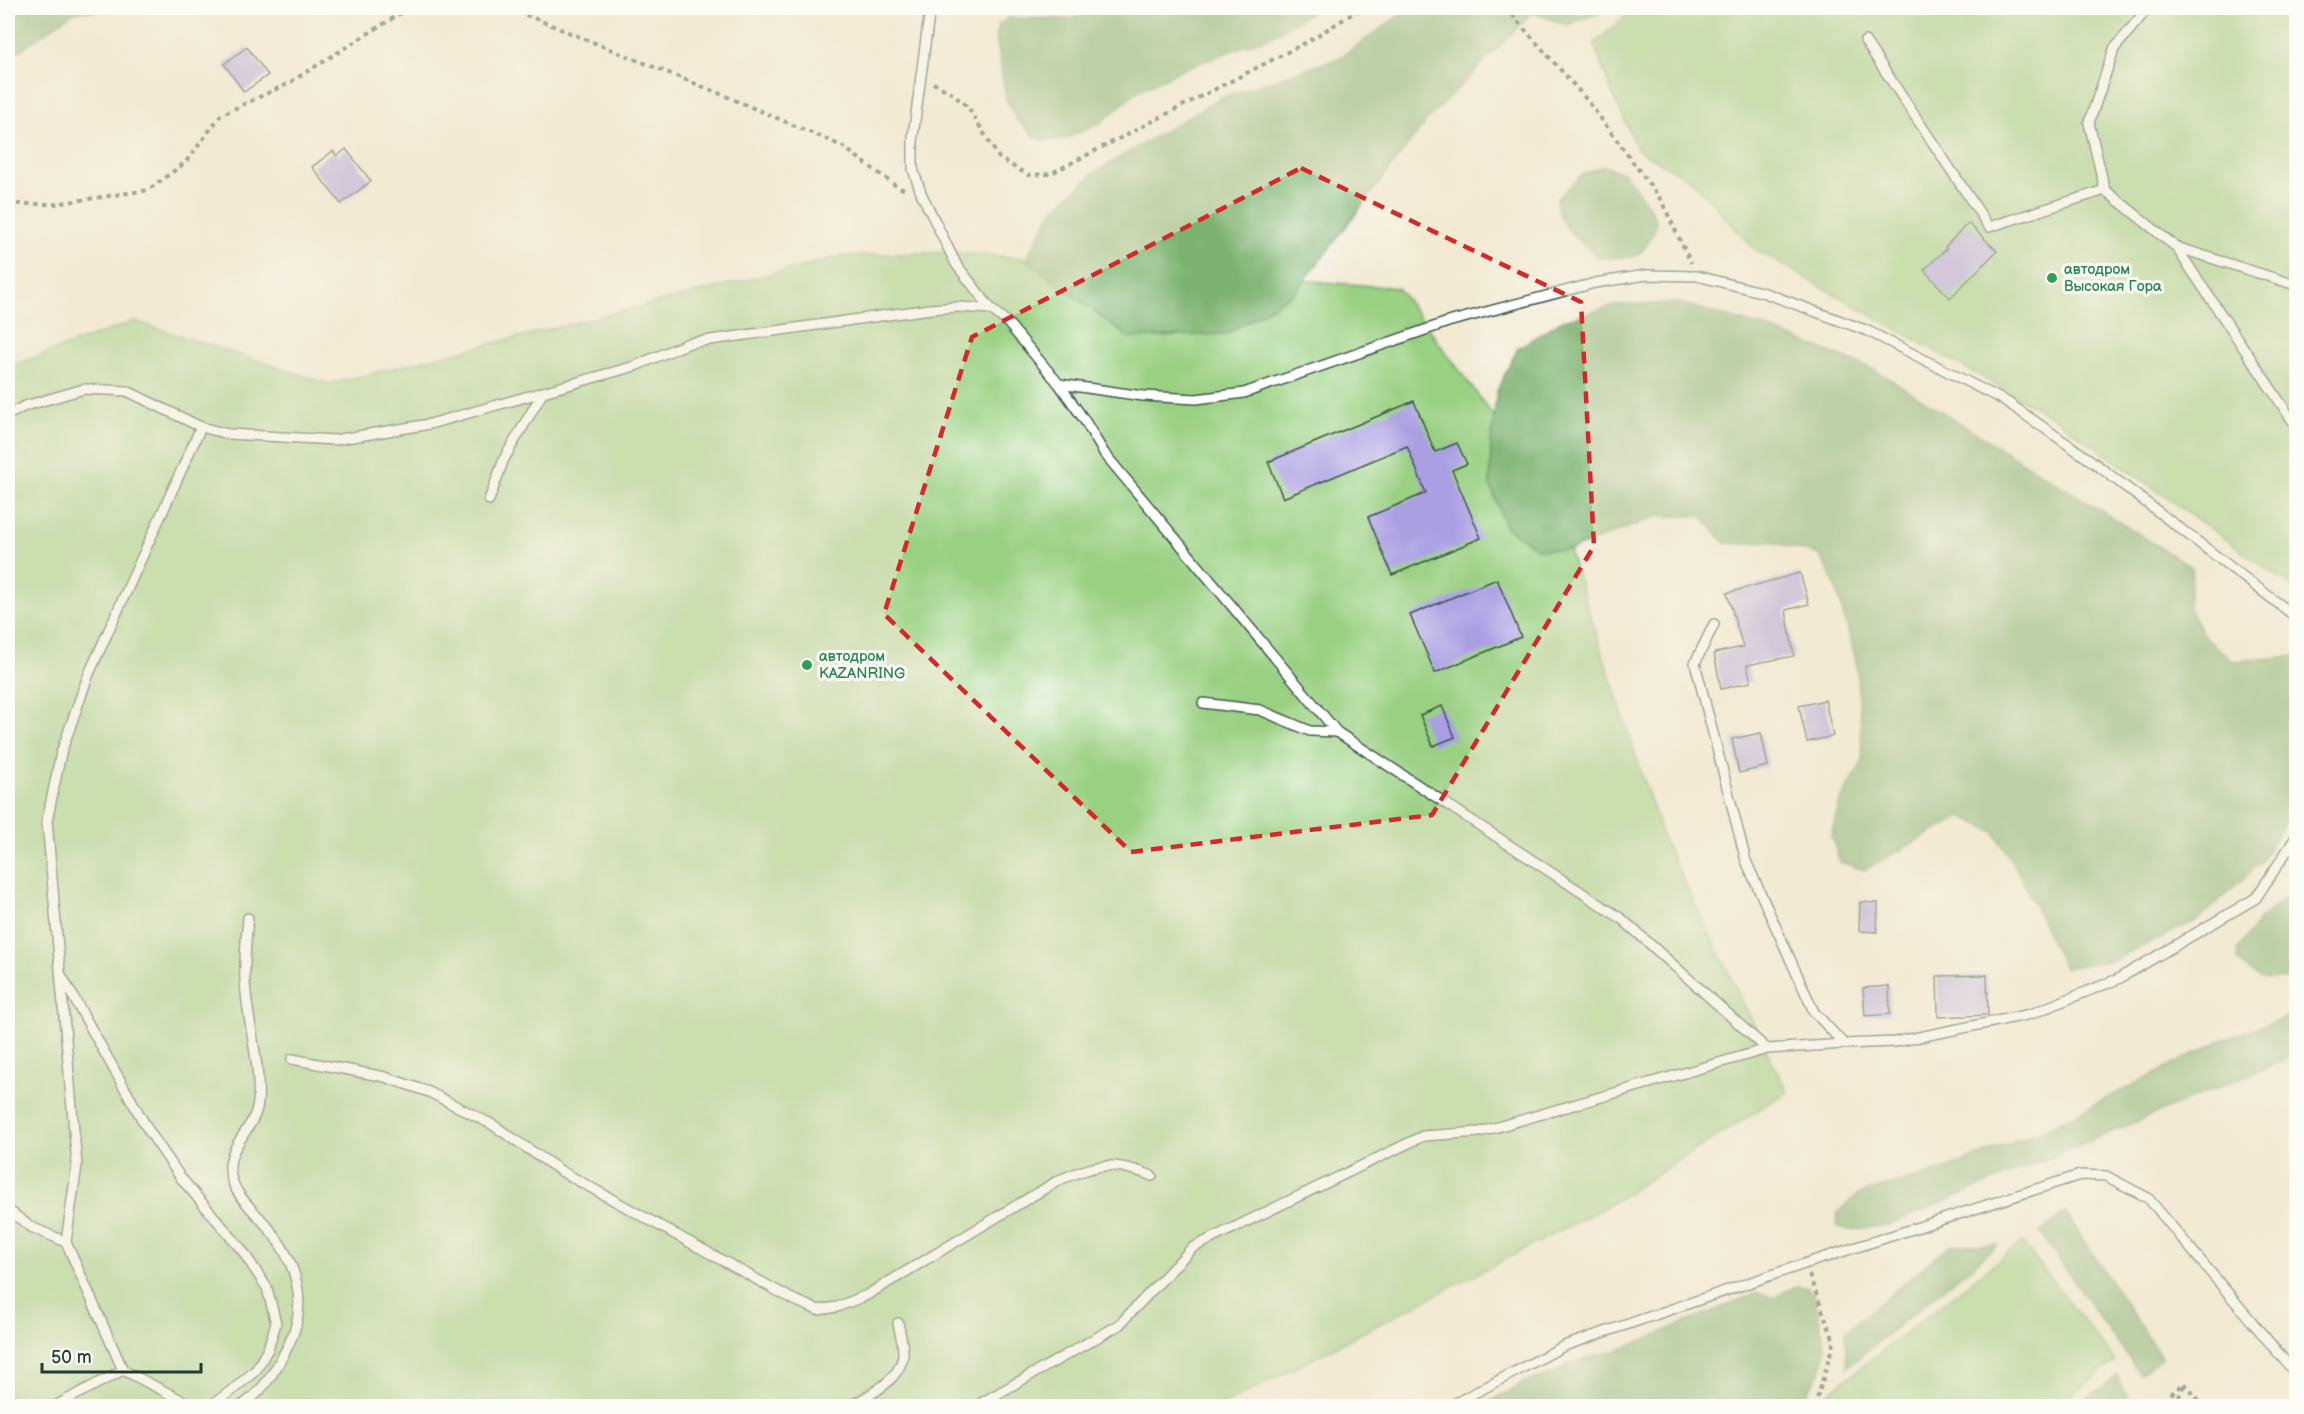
<svg xmlns="http://www.w3.org/2000/svg" width="2304" height="1414" font-family="'Balsamiq Sans',sans-serif">
	<rect width="100%" height="100%" fill="#fdfcf7"/>
	<filter id="ink" filterUnits="userSpaceOnUse"><feTurbulence type="fractalNoise" baseFrequency=".0167" numOctaves="2"/><feDisplacementMap in="SourceGraphic" scale="12" xChannelSelector="R" yChannelSelector="G"/><feConvolveMatrix kernelMatrix="1 2 1 2 8 2 1 2 1" color-interpolation-filters="sRGB"/></filter>
	<filter id="wash" filterUnits="userSpaceOnUse"><feTurbulence type="fractalNoise" baseFrequency=".008" numOctaves="4" result="noise"/><feDisplacementMap in="SourceGraphic" scale="24" xChannelSelector="R" yChannelSelector="G"/><feGaussianBlur stdDeviation="1.35" result="paint"/><feColorMatrix in="noise" values="0 0 0 0 0 0 0 0 0 0 0 0 0 0 0 0 0 1.4 0 .05"/><feComposite in="paint" operator="in"/></filter>
	<g filter="url(#wash)">
		<rect width="100%" height="100%" fill="#f2ead3"/>
		<g fill="#9ad082" stroke="#5c865b" stroke-width="1.5">
			<polygon points="1635,8 2296,8 2296,589 2056,419 1753,248 1693,181 1638,150 1611,91 1594,44"/>
			<polygon points="949,252 1398,288 1550,492 1663,839 1787,1092 1600,1210 1221,1406 8,1406 8,367 135,321 329,384 843,256"/>
			<polygon points="2022,1242 2115,1361 2057,1406 1837,1406 1827,1394"/>
		</g>
		<g fill="#7bb270" stroke="#4d7852" stroke-width="1.5">
			<polygon points="8,8 147,8 145,10 74,12 8,59"/>
			<polygon points="1096,8 1318,8 1272,36 1185,68 1138,91 1100,123 1067,138 1044,141 1034,136 1017,120 1006,99 996,37 999,25 1009,18 1071,19"/>
			<polygon points="1410,8 1609,8 1607,10 1568,25 1532,13 1427,120 1296,292 1227,334 1129,338 1026,259 1052,211 1095,172 1220,98 1339,58"/>
			<path d="M1603 166 1624 173 1651 209 1656 221 1654 233 1642 252 1632 257 1600 258C1581 242 1555 226 1557 198L1582 175Z"/>
			<polygon points="1680,303 1773,330 1875,370 2193,568 2188,606 2205,638 2234,661 2296,656 2296,804 2260,863 2197,920 2114,960 2064,968 2018,871 1994,832 1962,816 1864,870 1840,862 1831,836 1840,801 1863,761 1856,660 1835,584 1820,555 1769,541 1743,544 1725,543 1702,516 1658,516 1571,550 1538,549 1506,528 1490,484 1491,441 1497,391 1518,348 1561,321 1615,305"/>
			<path d="M2296 888V977C2268 982 2259 981 2238 961L2237 951 2258 921Z"/>
			<polygon points="2296,1014 2296,1055 1888,1225 1849,1230 1836,1226 1837,1213 1858,1194 1940,1171 2044,1130 2222,1040"/>
			<polygon points="2065,1212 2162,1358 2140,1374 2040,1233"/>
			<polygon points="1950,1245 1998,1245 1847,1367 1845,1332"/>
			<polygon points="1796,1286 1807,1287 1814,1295 1826,1349 1821,1371 1808,1391 1806,1406 1481,1406 1525,1382 1557,1373 1568,1364 1627,1347 1756,1293 1775,1297"/>
			<polygon points="2117,1376 2131,1402 2126,1406 2077,1406"/>
		</g>
		<g id="blocks">
			<g fill="#aa9fe3">
				<polygon points="247,47 268,75 244,92 224,64"/>
				<polygon points="346,149 371,181 341,204 312,167 333,151 337,156"/>
				<polygon points="1968,223 1997,251 1950,298 1924,270 1946,249 1945,247"/>
				<polygon points="1414,401 1435,452 1457,443 1467,464 1452,470 1481,538 1392,575 1368,517 1426,493 1407,446 1283,498 1268,462"/>
				<polygon points="1800,573 1809,604 1786,610 1794,656 1747,665 1751,682 1721,689 1714,653 1743,647 1727,593"/>
				<polygon points="1497,579 1521,637 1435,673 1410,615"/>
				<polygon points="1825,700 1833,736 1807,742 1799,706"/>
				<polygon points="1442,706 1455,737 1433,746 1420,715"/>
				<polygon points="1761,733 1768,766 1739,773 1732,739"/>
				<polygon points="1860,902 1878,903 1877,932 1859,931"/>
				<polygon points="1987,975 1988,1015 1938,1017 1937,976"/>
				<polygon points="1889,986 1890,1014 1865,1016 1863,988"/>
			</g>
		</g>
	</g>
	<g filter="url(#ink)">
		<use href="#blocks" fill-opacity="0" stroke="#3f574c" stroke-width="1.5"/>
		<g fill="none" stroke-linecap="round" stroke-linejoin="round">
			<defs>
				<g id="service">
					<polyline points="930,8 913,136 913,169 921,193 956,264 991,309 1007,322 1059,384 1085,421 1104,453 1337,732 1622,919 1767,1049 1844,1044"/>
					<polyline points="2148,8 2114,49 2089,123 2105,190 2176,247 2296,285"/>
					<polyline points="1865,41 1989,227 2105,190"/>
					<polyline points="2176,247 2296,426"/>
					<polyline points="1059,384 1143,396 1196,399 1244,393 1448,322 1595,283 1646,275 1697,276 1765,293 1868,331 2007,402 2093,462 2296,617"/>
					<polyline points="8,415 25,406 84,389 127,391 201,427 228,434 334,440 430,424 635,366 689,343 930,309 958,307 991,309"/>
					<polyline points="489,500 504,459 542,394"/>
					<polyline points="1714,624 1695,663 1746,861 1814,1012 1844,1044 1895,1042 2031,1014 2118,979 2256,898 2296,837"/>
					<polyline points="1203,703 1260,710 1310,731 1337,732"/>
					<polyline points="61,975 147,1128 181,1178 242,1250 267,1288 276,1323 268,1349 256,1370 235,1388 210,1406"/>
					<path d="M292 1059 385 1077 429 1092 493 1125 561 1171 792 1299 818 1310 837 1307 867 1295 1059 1180C1099 1164 1111 1160 1152 1176"/>
					<polyline points="8,1210 31,1227 66,1242"/>
					<polyline points="123,1370 193,1406"/>
					<polyline points="55,1406 123,1370 66,1242 77,1165 47,821 61,753 88,676 201,427"/>
					<path d="M241 1406C263 1392 276 1370 288 1346 310 1303 296 1260 266 1225 252 1208 231 1193 230 1169 229 1144 255 1128 258 1103 261 1063 247 1022 245 981 244 960 246 939 248 918"/>
					<path d="M851 1406C871 1394 899 1381 903 1356 904 1346 900 1333 898 1323"/>
					<polyline points="976,1406 1119,1325 1192,1248 1423,1136 1480,1132 1767,1049"/>
					<polyline points="1450,1406 1564,1346 1804,1264 2080,1175 2106,1176 2148,1198 2296,1374"/>
				</g>
			</defs>
			<use href="#service" stroke="#3f574c" stroke-width="12"/>
			<g stroke="#3f574c" stroke-width="4" stroke-dasharray="4.5 4.5" stroke-linecap="butt">
				<polyline points="509,8 723,95 842,146 899,188 906,190"/>
				<polyline points="1506,8 1587,100 1661,200 1691,263"/>
				<polyline points="933,83 950,92 968,107 999,158 1028,175 1050,174 1305,43 1362,8"/>
				<polyline points="8,204 55,204 148,190 186,162 221,115 289,83 409,8"/>
				<polyline points="1809,1275 1834,1341 1817,1399 1819,1406"/>
				<polyline points="2157,1406 2184,1383 2204,1406"/>
				<polyline points="2175,1406 2184,1385"/>
			</g>
			<use href="#service" stroke="#fff" stroke-width="9"/>
		</g>
	</g>
	<path d="M0 0H2304V1414H0ZM1301 168 1581 302 1594 546 1432 815 1131 852 884 614 972 337Z" fill="#f2ead3" fill-opacity=".55" fill-rule="evenodd"/>
	<path fill="none" stroke="#d62828" stroke-width="4.5" stroke-dasharray="12 8" stroke-linejoin="round" d="M1301 168 1581 302 1594 546 1432 815 1131 852 884 614 972 337Z"/>
	<g fill="#2e9e5b" stroke="#fdfcf7" stroke-width="2">
		<circle cx="2052" cy="278" r="6"/>
		<circle cx="807" cy="665" r="6"/>
	</g>
	<g text-anchor="middle" dominant-baseline="central" stroke-width="6" stroke-linejoin="round" paint-order="stroke">
		<g font-size="15" fill="#27864d" stroke="#fdfcf7" text-anchor="start">
			<text x="2064" y="269">автодром<tspan x="2064" dy="17">Высокая Гора</tspan></text>
			<text x="819" y="656">автодром<tspan x="819" dy="17">KAZANRING</tspan></text>
		</g>
	</g>
	<rect width="2304" height="1414" fill="none" stroke="#fdfcf7" stroke-width="30"/>
	<path d="M42 1363v9h159v-9" fill="none" stroke="#1f3d34" stroke-width="3"/>
	<text x="51" y="1363" font-size="18" fill="#1f3d34" stroke="#fdfcf7" stroke-width="4.5" paint-order="stroke">50 m</text>
</svg>
